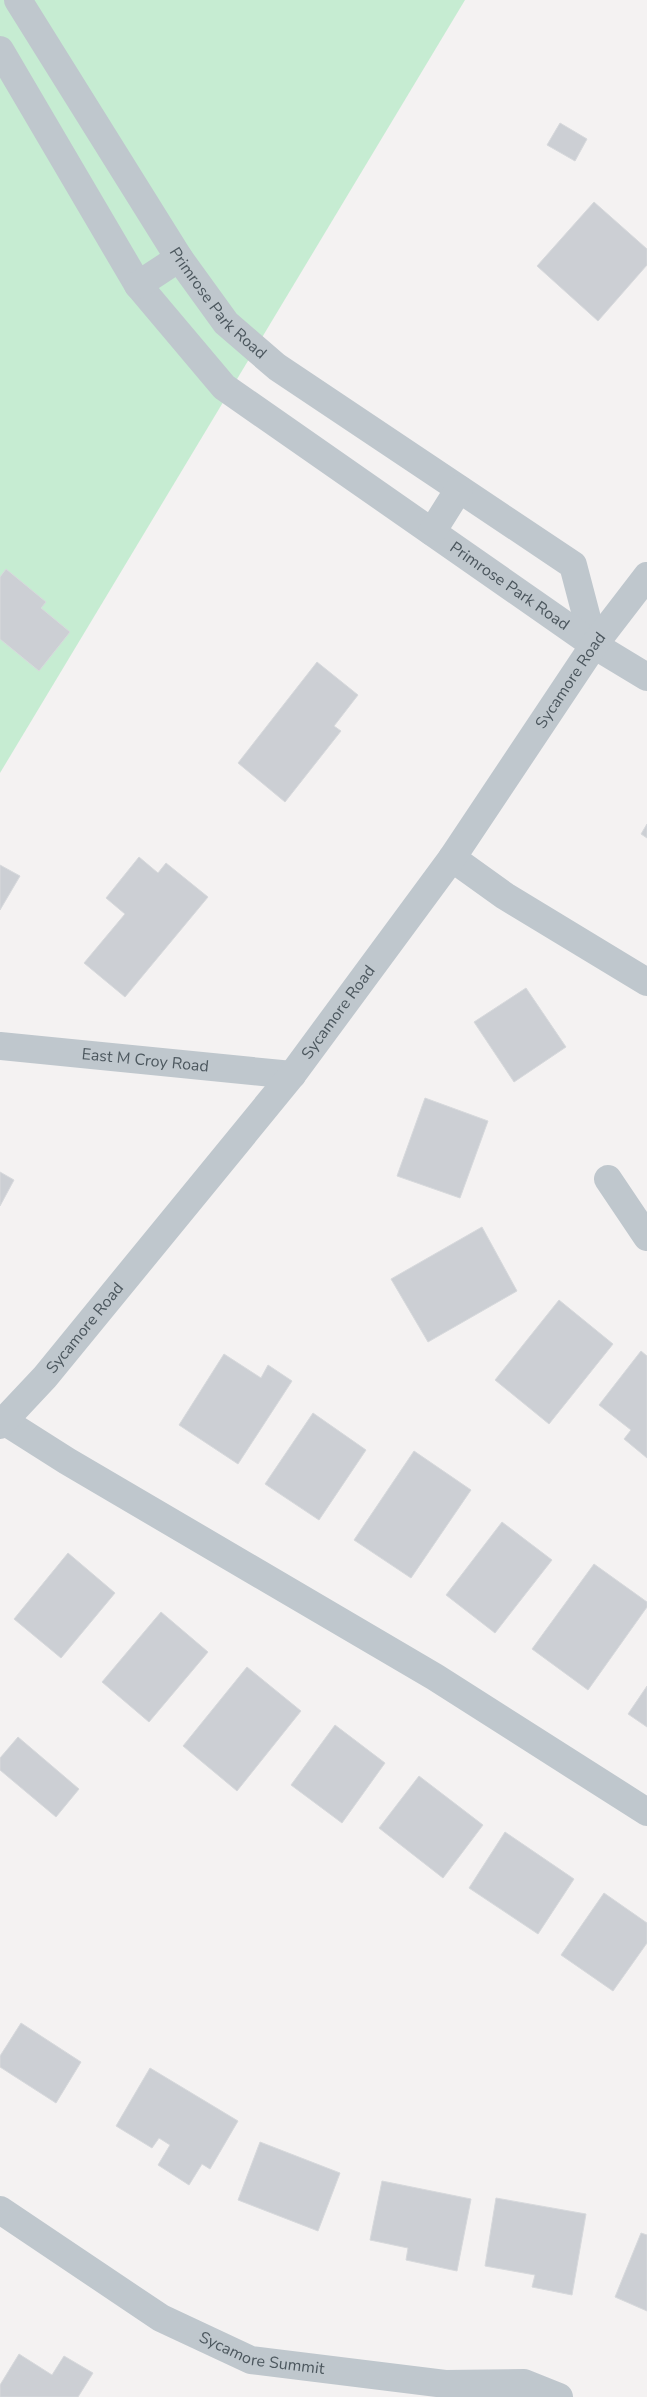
<svg xmlns="http://www.w3.org/2000/svg" width="647" height="2397" font-family="'Nunito Sans',sans-serif">
	<rect width="100%" height="100%" fill="#f4f2f2"/>
	<polygon fill="#c6ecd2" points="0,0 465,0 0,773"/>
	<g fill="#cccfd4" stroke="#d7d9dc">
		<polygon points="560,123 587,139 575,161 547,145"/>
		<polygon points="594,202 647,249 647,265 598,321 537,266"/>
		<polygon points="6,569 46,602 41,608 70,632 39,671 0,639 0,577"/>
		<polygon points="317,662 358,695 334,726 341,731 285,802 238,763"/>
		<polygon points="647,824 647,838 641,834"/>
		<polygon points="139,857 158,873 166,863 208,897 125,997 84,963 125,914 106,898"/>
		<polygon points="0,865 20,876 0,910"/>
		<polygon points="526,988 566,1047 514,1082 474,1022"/>
		<polygon points="425,1098 488,1121 460,1198 397,1176"/>
		<polygon points="0,1172 14,1180 0,1206"/>
		<polygon points="482,1227 517,1291 428,1342 391,1279"/>
		<polygon points="559,1300 613,1344 549,1424 495,1380"/>
		<polygon points="641,1351 647,1356 647,1458 624,1439 631,1430 599,1405"/>
		<polygon points="224,1354 261,1378 268,1365 292,1381 238,1464 179,1425"/>
		<polygon points="313,1413 366,1450 319,1520 265,1484"/>
		<polygon points="414,1451 471,1490 411,1578 354,1540"/>
		<polygon points="502,1522 552,1560 495,1633 446,1595"/>
		<polygon points="68,1553 115,1593 61,1658 14,1619"/>
		<polygon points="594,1564 647,1602 647,1607 588,1690 532,1649"/>
		<polygon points="161,1612 208,1652 149,1722 102,1682"/>
		<polygon points="247,1667 301,1711 237,1791 183,1746"/>
		<polygon points="647,1686 647,1727 628,1714"/>
		<polygon points="335,1725 385,1763 342,1823 291,1785"/>
		<polygon points="18,1737 79,1789 56,1817 0,1770 0,1758"/>
		<polygon points="419,1776 483,1825 443,1878 379,1828"/>
		<polygon points="505,1832 574,1879 538,1934 469,1888"/>
		<polygon points="604,1893 647,1923 647,1943 613,1991 561,1955"/>
		<polygon points="21,2023 81,2062 56,2103 0,2067 0,2056"/>
		<polygon points="150,2068 238,2121 210,2169 202,2164 189,2185 158,2165 170,2145 159,2138 152,2148 116,2126"/>
		<polygon points="260,2142 340,2173 318,2231 238,2200"/>
		<polygon points="382,2181 471,2199 457,2271 406,2260 408,2248 370,2240"/>
		<polygon points="496,2198 586,2214 572,2295 532,2287 535,2275 485,2266"/>
		<polygon points="641,2233 647,2235 647,2311 615,2297"/>
		<polygon points="19,2354 52,2375 64,2356 93,2373 78,2397 0,2397 0,2385"/>
	</g>
	<g fill="none" stroke-linecap="round" stroke-linejoin="round">
		<g stroke="#bfc7cd" stroke-width="28">
			<path id="s1" d="M18 0 179 258 226 323 277 367 573 565 594 645"/>
			<path id="s2" d="M0 50 138 285 224 387 594 645 647 677"/>
			<polyline points="138,285 179,258"/>
			<polyline points="432,532 459,489"/>
			<polyline points="452,858 505,896 647,982"/>
			<path id="s3" d="M0 1046 292 1075"/>
			<polyline points="608,1179 647,1237"/>
			<polyline points="4,1421 67,1461 435,1677 647,1812"/>
			<path id="s4" d="M0 1425 45 1377 292 1075 452 858 594 645 647 576"/>
			<path id="s5" d="M0 2210 161 2318 251 2360 445 2384 524 2383 559 2397"/>
		</g>
	</g>
	<g text-anchor="middle" dominant-baseline="central" stroke-width="4" stroke-linejoin="round" paint-order="stroke">
		<g font-size="16" fill="#4c575e" stroke="#fff">
			<text stroke="none"><textPath href="#s1" startOffset="364">Primrose Park Road</textPath></text>
			<text stroke="none"><textPath href="#s2" startOffset="754">Primrose Park Road</textPath></text>
			<text stroke="none"><textPath href="#s4" startOffset="939">Sycamore Road</textPath></text>
			<text stroke="none"><textPath href="#s4" startOffset="534">Sycamore Road</textPath></text>
			<text stroke="none"><textPath href="#s3" startOffset="146">East M Croy Road</textPath></text>
			<text stroke="none"><textPath href="#s4" startOffset="129">Sycamore Road</textPath></text>
			<text stroke="none"><textPath href="#s5" startOffset="302">Sycamore Summit</textPath></text>
		</g>
	</g>
</svg>
